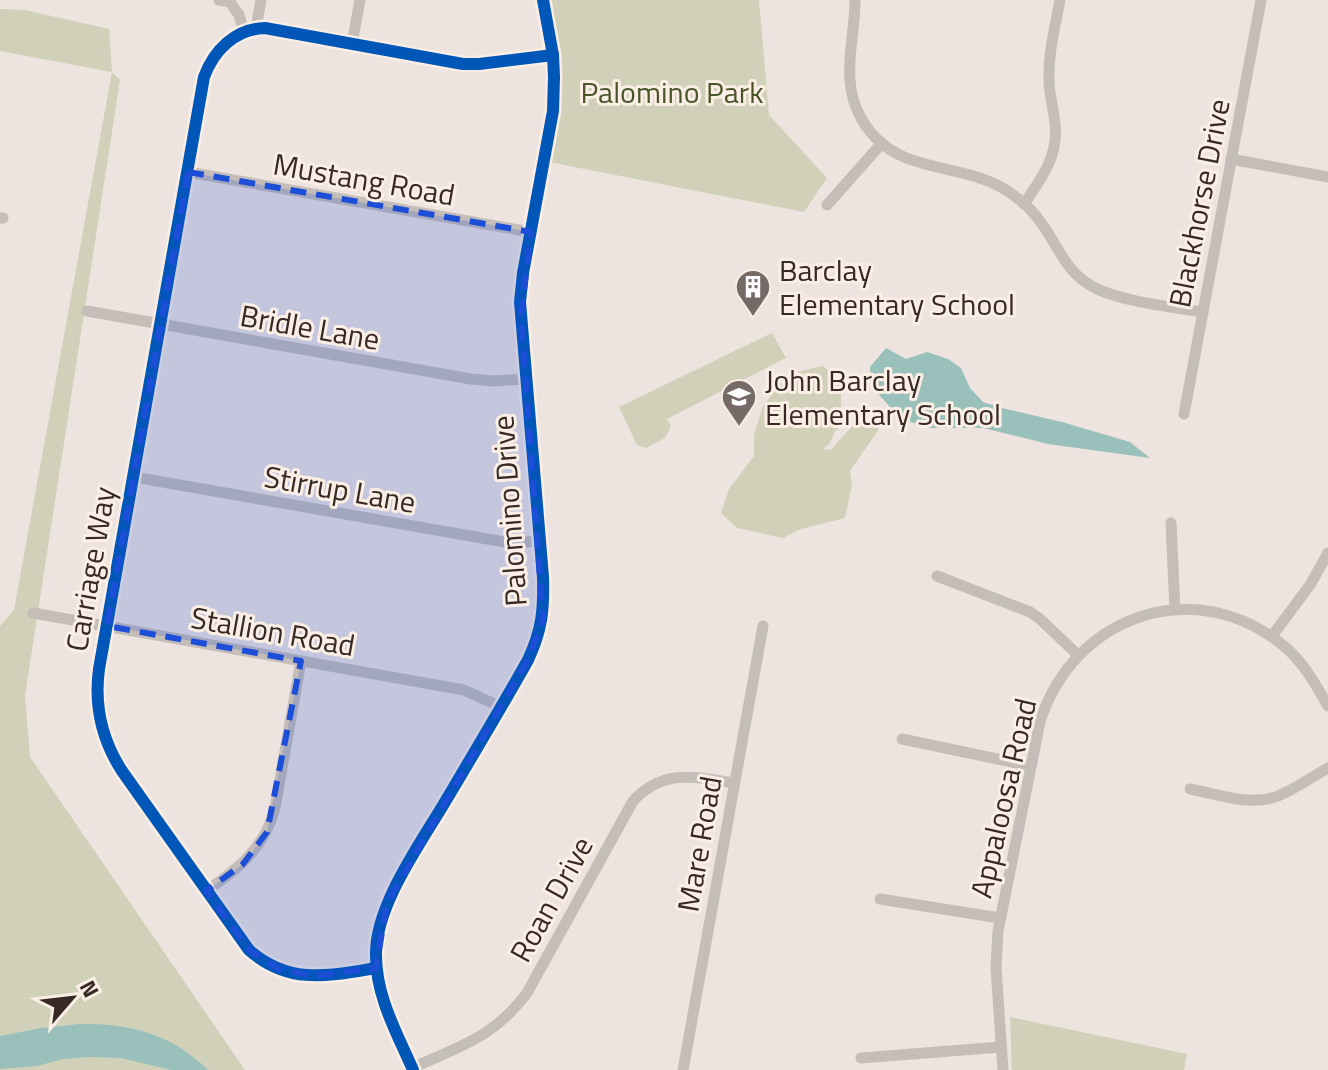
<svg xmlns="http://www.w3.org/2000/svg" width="1328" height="1070" font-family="'Titillium Web',sans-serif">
	<rect width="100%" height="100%" fill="#ede4df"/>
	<g fill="#d0d1b8">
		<polygon points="543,0 759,0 769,115 827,178 804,212 544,161 553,111"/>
		<polygon points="0,9 25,10 109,29 112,72 120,80 25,696 30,757 245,1070 0,1070 0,626 14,610 112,72 0,51"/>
		<polygon points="772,333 786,358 667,419 671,426 665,438 646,448 637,445 619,407"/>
		<polygon points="823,366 841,382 841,409 845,419 843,426 835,431 830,443 823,449 831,450 862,415 879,429 850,471 852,485 845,518 801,529 783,538 737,528 721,513 729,489 754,456 754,435 763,406 779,385 800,371"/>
		<polygon points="1010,1017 1187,1054 1184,1070 1012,1070"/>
	</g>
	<g fill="#9ac0bc">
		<polygon points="886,348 906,359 927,352 948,359 961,368 970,388 983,402 1002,408 1062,422 1130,442 1150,458 1048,444 983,428 931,428 901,419 871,386 870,367"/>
		<path d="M80 1024C129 1023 172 1034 208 1070H171L121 1058 90 1057 63 1059 37 1066 0 1069V1036L41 1028Z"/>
	</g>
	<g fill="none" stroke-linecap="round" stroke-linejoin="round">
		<g stroke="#c5bdb8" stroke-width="11">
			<polyline points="219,0 230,2 239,15 244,32"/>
			<path d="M855 0C855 42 839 80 862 120 896 177 957 160 1006 190 1020 199 1033 210 1042 224 1058 246 1065 270 1090 285 1115 301 1173 307 1203 312"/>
			<polyline points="256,28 261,0"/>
			<polyline points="352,44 360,0"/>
			<polyline points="1231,159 1328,177"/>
			<polyline points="188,172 531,232"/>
			<path d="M1024 204C1041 179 1059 156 1055 124 1054 109 1049 95 1049 81 1048 53 1055 27 1060 0"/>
			<polyline points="827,205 882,143"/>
			<polyline points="0,218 3,218"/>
			<polyline points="87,311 471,379 493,381 526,379"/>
			<polyline points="1184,414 1261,0"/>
			<polyline points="134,477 476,537 511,543 540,541"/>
			<polyline points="1171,523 1175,610"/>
			<polyline points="937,576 1030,612 1040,619 1078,655"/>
			<polyline points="33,613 464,690 501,707"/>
			<polyline points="1272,636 1310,585 1328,553"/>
			<polyline points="902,739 1031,766"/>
			<path d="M1190 789C1217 794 1250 807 1278 796 1295 789 1312 777 1328 768"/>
			<path d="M206 891C238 869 265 848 275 808L301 661"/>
			<polyline points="880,899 1000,918"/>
			<path d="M376 968C328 976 289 985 249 950L122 771C102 740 94 706 99 669L204 77C214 50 235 29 265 28L463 64H479L553 55"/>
			<polyline points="861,1058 1001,1047"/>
			<path d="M412 1068C461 1046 494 1037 527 993L633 801C664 768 694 777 734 783"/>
			<path d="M413 1070C397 1033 376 997 376 955 375 906 420 844 445 802 473 755 501 708 528 660 542 630 544 610 543 577L520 302 523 273 553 111 554 77 553 55 543 0"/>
			<polyline points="683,1070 763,626"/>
			<path d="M1003 1070 996 968 998 931 1040 722C1073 615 1197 572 1285 647 1304 663 1316 685 1328 706"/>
		</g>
		<defs>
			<g id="cycleway">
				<path d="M376 968C328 976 289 985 249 950L122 771C102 740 94 706 99 669L204 77C214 50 235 29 265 28L463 64H479L553 55"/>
				<path d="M413 1070C397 1033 376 997 376 955 375 906 420 844 445 802 473 755 501 708 528 660 542 630 544 610 543 577L520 302 523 273 553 111 554 77 553 55 543 0"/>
			</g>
		</defs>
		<use href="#cycleway" stroke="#faeee5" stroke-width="17"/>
		<use href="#cycleway" stroke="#0057b8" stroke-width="12"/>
	</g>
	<path fill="#1d4ed8" fill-opacity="0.2" stroke="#1d4ed8" stroke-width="6" stroke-dasharray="16 10" stroke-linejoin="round" d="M188 172 531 232 521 315 543 619 528 660 387 903 376 968 316 976 280 970 249 950 206 891 243 864 267 832 301 661 107 626Z"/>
	<defs>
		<symbol id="building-pin" viewBox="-11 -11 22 30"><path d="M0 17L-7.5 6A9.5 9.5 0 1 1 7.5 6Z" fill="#766a67" stroke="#faeee5"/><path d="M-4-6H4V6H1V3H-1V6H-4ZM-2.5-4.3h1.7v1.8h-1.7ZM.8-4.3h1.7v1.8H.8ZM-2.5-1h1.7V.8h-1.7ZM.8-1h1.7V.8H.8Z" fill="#fff"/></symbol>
		<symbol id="school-pin" viewBox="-11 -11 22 30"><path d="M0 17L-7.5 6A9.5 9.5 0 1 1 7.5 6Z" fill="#766a67" stroke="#faeee5"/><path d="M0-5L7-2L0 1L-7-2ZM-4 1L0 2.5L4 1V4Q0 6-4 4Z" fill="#fff"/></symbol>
	</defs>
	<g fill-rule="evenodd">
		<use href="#building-pin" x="733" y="267" width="40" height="54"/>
		<use href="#school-pin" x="719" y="377" width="40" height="54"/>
	</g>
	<g text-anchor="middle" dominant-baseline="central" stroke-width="6" stroke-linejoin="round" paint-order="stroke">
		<g font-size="30" fill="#4a5629" stroke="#faeee5">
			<text x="672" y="92">Palomino Park</text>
		</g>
		<g font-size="30" fill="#362926" stroke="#faeee5">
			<text transform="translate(364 179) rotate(10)">Mustang Road</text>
			<text transform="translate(1199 203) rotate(-79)">Blackhorse Drive</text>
			<text transform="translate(310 327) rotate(10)">Bridle Lane</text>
			<text transform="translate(340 489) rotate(10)">Stirrup Lane</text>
			<text transform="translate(509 511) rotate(-94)">Palomino Drive</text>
			<text transform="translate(90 569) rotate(-80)">Carriage Way</text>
			<text transform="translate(273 631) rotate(10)">Stallion Road</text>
			<text transform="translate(1003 798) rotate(-77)">Appaloosa Road</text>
			<text transform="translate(699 844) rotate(-80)">Mare Road</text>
			<text transform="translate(551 899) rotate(-61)">Roan Drive</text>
		</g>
		<g font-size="30" fill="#362926" stroke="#faeee5" text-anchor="start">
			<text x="779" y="270">Barclay<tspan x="779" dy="34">Elementary School</tspan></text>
			<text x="765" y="380">John Barclay<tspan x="765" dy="34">Elementary School</tspan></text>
		</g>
	</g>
	<g transform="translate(72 998) rotate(62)" stroke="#faeee5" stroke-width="6" paint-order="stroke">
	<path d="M0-6L14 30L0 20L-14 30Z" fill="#362926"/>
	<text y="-12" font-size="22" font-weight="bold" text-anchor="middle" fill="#362926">N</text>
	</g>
</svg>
